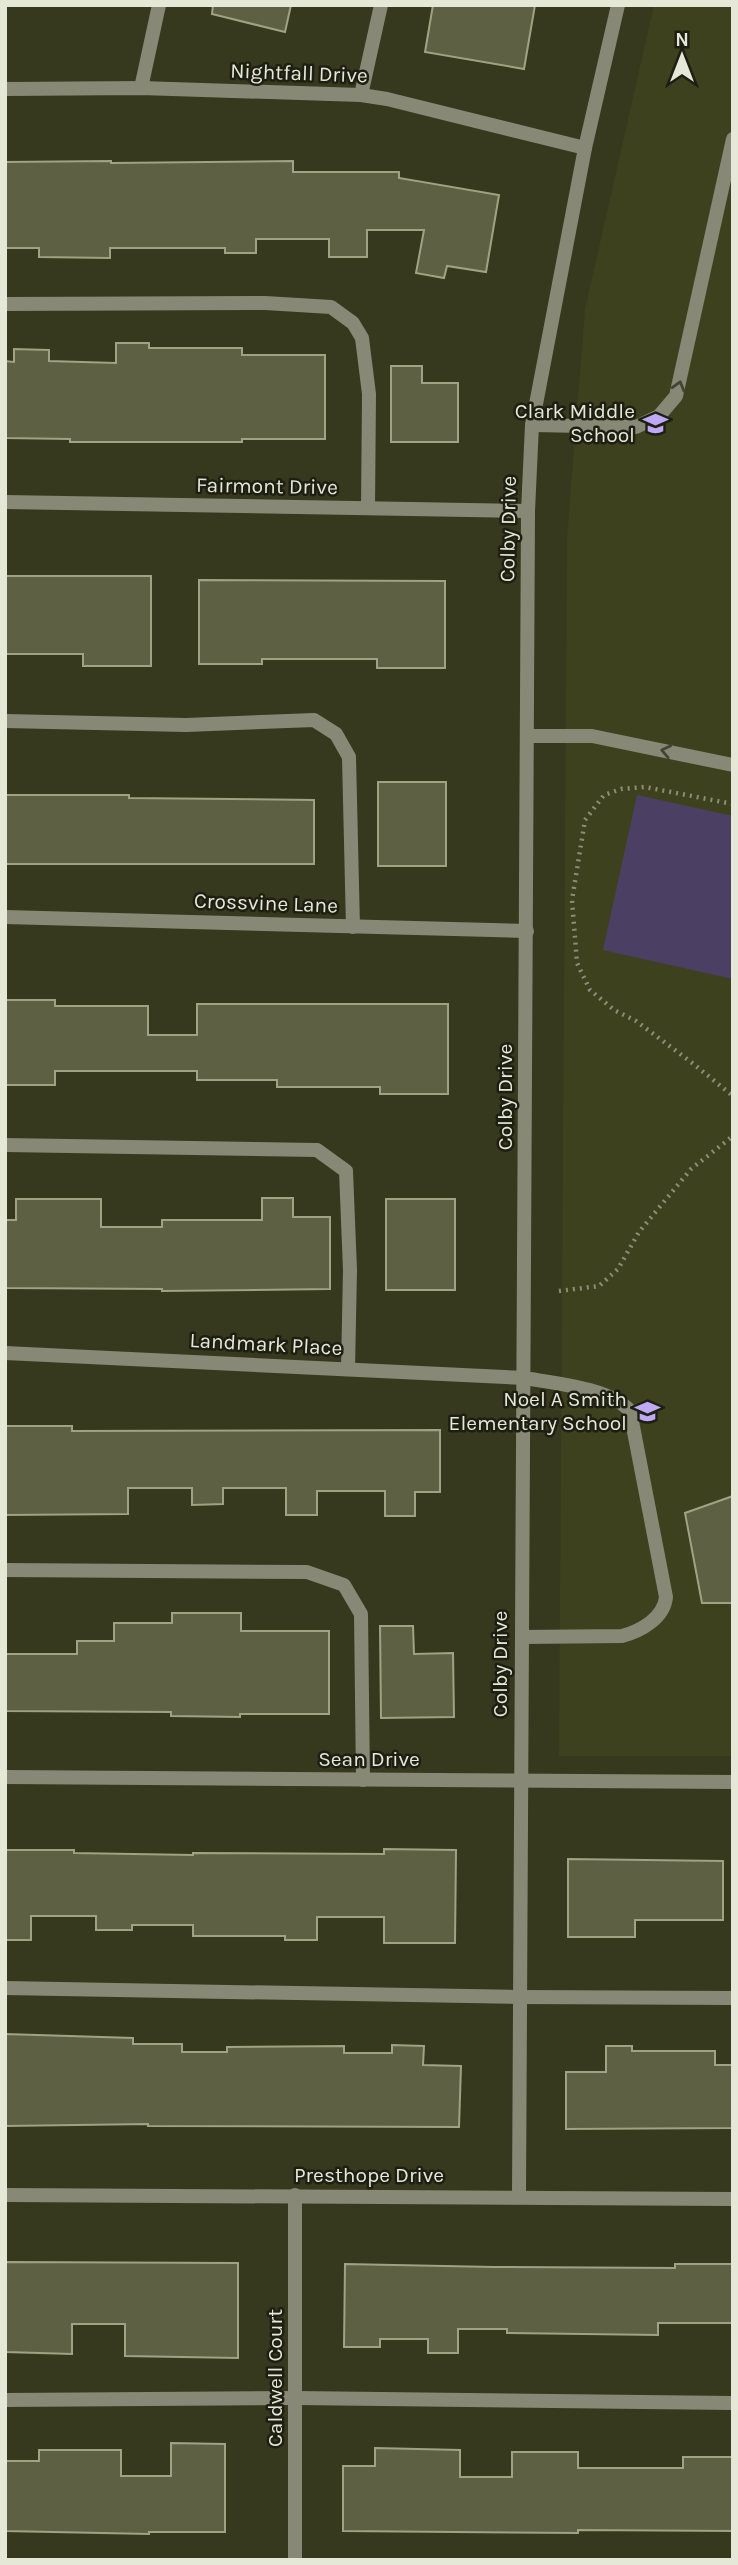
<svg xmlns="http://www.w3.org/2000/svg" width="738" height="2565" font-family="Karla,sans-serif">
	<rect width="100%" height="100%" fill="#36391d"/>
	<polygon fill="#3e411e" points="654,5 733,5 733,1756 559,1756 567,538 585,309"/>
	<polygon fill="#4b4064" points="637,795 733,816 733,979 603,950"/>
	<g fill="#5e6043" stroke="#9fa383" stroke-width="2">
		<polygon points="213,5 291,5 285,32 212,14"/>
		<polygon points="433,5 535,5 524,69 425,52"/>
		<polygon points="111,161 111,163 293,161 293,172 399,172 399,178 499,195 486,272 447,266 444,278 416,273 424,230 367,230 367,257 329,257 329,239 256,239 256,253 225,253 225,248 110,248 110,258 39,257 39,248 5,248 5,162"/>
		<polygon points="116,343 149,343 149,348 242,348 242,355 325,355 325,439 242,439 242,442 70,442 70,439 5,438 5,361 14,362 14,349 49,350 49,361 116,363"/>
		<polygon points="391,366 422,366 422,383 458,383 458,442 391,442"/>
		<polygon points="5,576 151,576 151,666 83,666 83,654 5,654"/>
		<polygon points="199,580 445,581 445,668 377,668 377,659 262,659 262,664 199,664"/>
		<rect x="378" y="782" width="68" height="84"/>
		<polygon points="5,795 129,795 129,798 314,800 314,864 5,864"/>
		<polygon points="5,1000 55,1000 55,1006 148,1006 148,1035 197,1035 197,1004 448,1004 448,1094 380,1094 380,1087 277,1087 277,1080 197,1080 197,1071 55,1071 55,1085 5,1085"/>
		<polygon points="262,1198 293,1198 293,1217 330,1217 330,1289 162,1291 162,1289 5,1288 5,1220 16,1220 16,1199 101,1199 101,1227 162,1227 162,1220 262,1220"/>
		<rect x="386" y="1199" width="69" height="91"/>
		<polygon points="5,1426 72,1426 72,1431 440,1430 440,1492 415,1492 415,1516 385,1516 385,1491 317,1491 317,1515 286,1515 286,1488 223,1488 223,1504 192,1505 192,1488 128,1488 128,1514 5,1515"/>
		<polygon points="733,1496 733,1603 702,1603 685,1513"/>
		<polygon points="172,1613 241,1613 241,1631 329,1631 329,1714 240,1714 240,1717 171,1716 171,1712 5,1711 5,1654 77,1654 77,1641 114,1641 114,1623 172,1623"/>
		<polygon points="380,1626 413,1626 414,1654 453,1653 454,1717 381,1718"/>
		<polygon points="384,1849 456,1850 455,1943 384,1943 384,1917 317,1917 317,1940 285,1940 285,1936 193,1936 193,1925 132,1925 132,1930 96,1930 96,1916 31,1916 31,1940 5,1940 5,1850 74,1850 74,1853 193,1855 193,1853 384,1854"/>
		<polygon points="568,1859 723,1861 723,1920 635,1920 635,1937 568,1937"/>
		<polygon points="5,2034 133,2038 133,2044 182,2044 182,2052 227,2052 227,2047 344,2046 344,2053 392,2053 392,2045 424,2046 423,2065 461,2066 459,2127 148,2126 148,2124 5,2126"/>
		<polygon points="606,2046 632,2046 632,2051 715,2051 715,2065 733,2065 733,2128 566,2129 566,2072 606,2072"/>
		<polygon points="5,2262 238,2263 238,2358 125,2356 125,2324 72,2324 72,2354 5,2352"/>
		<polygon points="345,2264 494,2267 675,2268 675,2264 733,2264 733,2323 658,2323 658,2335 507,2333 507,2329 458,2329 458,2353 428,2353 428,2339 380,2339 380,2347 344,2347"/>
		<polygon points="171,2443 225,2444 225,2532 149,2532 149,2534 5,2531 5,2461 39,2461 39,2450 121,2450 121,2476 171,2476"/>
		<polygon points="375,2448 460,2450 460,2477 512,2477 512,2452 578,2452 578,2468 683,2468 683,2457 733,2457 733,2531 578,2530 578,2533 343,2531 343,2466 375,2466"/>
	</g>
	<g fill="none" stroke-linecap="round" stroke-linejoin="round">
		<g stroke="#8b8d77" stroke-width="4.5" stroke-dasharray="2 5" stroke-linecap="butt">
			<polyline points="733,804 645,787 621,789 604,795 585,820 572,900 577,963 590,990 614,1010 636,1021 691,1062 733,1096"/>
			<polyline points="559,1291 599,1286 618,1269 639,1232 691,1169 733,1136"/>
		</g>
		<g stroke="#878976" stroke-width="14">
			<polyline points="361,95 381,5"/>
			<polyline points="5,304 265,303 331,307 353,323 362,338 369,394 368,508"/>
			<polyline points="532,425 636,427 659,416 676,396 733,139"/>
			<polyline points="5,721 186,725 314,720 336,734 349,757 353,927"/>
			<polyline points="527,736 592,736 733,765"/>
			<polyline points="5,1145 317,1150 346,1171 350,1270 348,1369"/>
			<polyline points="5,1570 307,1572 344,1585 361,1614 363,1780"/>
			<path d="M522 1637 622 1636C641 1631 664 1618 666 1597L630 1411C610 1388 553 1383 524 1378"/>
			<polyline points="5,1988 519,1997 733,1998"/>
			<polyline points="5,2400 296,2398 733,2403"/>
		</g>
		<g stroke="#878976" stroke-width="14">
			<polyline points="141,88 159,5"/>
			<polyline points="5,89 141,88 361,95 387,99 585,148"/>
			<polyline points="5,502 528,511"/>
			<polyline points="5,917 527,931"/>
			<polyline points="5,1353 524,1378"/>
			<polyline points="5,1777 733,1782"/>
			<polyline points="5,2195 733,2199"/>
			<polyline points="519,2197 528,511 532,425 585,148 618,5"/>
			<polyline points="295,2560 295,2195"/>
		</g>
	</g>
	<defs><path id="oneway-chevron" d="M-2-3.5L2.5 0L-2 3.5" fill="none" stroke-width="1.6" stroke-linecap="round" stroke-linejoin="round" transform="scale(1.75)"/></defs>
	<g stroke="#434436">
		<use href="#oneway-chevron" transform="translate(679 386) rotate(-74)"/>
		<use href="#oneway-chevron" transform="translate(666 751) rotate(-168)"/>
	</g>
	<defs>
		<symbol id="school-bare" viewBox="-9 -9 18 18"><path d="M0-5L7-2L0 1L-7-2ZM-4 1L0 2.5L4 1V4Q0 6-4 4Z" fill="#bfa9f4" stroke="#1e1f13" stroke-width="2.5" paint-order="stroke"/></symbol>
	</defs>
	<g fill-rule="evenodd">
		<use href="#school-bare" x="638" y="406" width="35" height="35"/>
		<use href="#school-bare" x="630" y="1394" width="35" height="35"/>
	</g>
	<g text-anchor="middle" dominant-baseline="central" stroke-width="5" stroke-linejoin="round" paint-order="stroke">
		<g font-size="21" fill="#e6e8d7" stroke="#1e1f13">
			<text transform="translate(299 73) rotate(2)">Nightfall Drive</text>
			<text transform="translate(267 486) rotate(1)">Fairmont Drive</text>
			<text transform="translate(508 529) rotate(-89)">Colby Drive</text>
			<text transform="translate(266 903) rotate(2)">Crossvine Lane</text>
			<text transform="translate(505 1097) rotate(-90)">Colby Drive</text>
			<text transform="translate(266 1344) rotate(3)">Landmark Place</text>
			<text transform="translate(500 1664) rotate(-90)">Colby Drive</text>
			<text x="369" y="1759">Sean Drive</text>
			<text x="369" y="2175">Presthope Drive</text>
			<text transform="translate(275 2378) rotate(-90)">Caldwell Court</text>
		</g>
		<g font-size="21" fill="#e6e8d7" stroke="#1e1f13" text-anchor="end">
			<text x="635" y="411">Clark Middle<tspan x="635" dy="24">School</tspan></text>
			<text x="627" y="1399">Noel A Smith<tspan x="627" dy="24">Elementary School</tspan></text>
		</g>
	</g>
	<rect width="738" height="2565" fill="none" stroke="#e6e8d7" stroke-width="14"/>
	<g transform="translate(682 56)" stroke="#1e1f13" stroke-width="5" paint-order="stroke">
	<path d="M0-5L12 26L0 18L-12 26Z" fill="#e6e8d7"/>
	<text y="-10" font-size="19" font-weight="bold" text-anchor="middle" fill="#e6e8d7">N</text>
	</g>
</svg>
